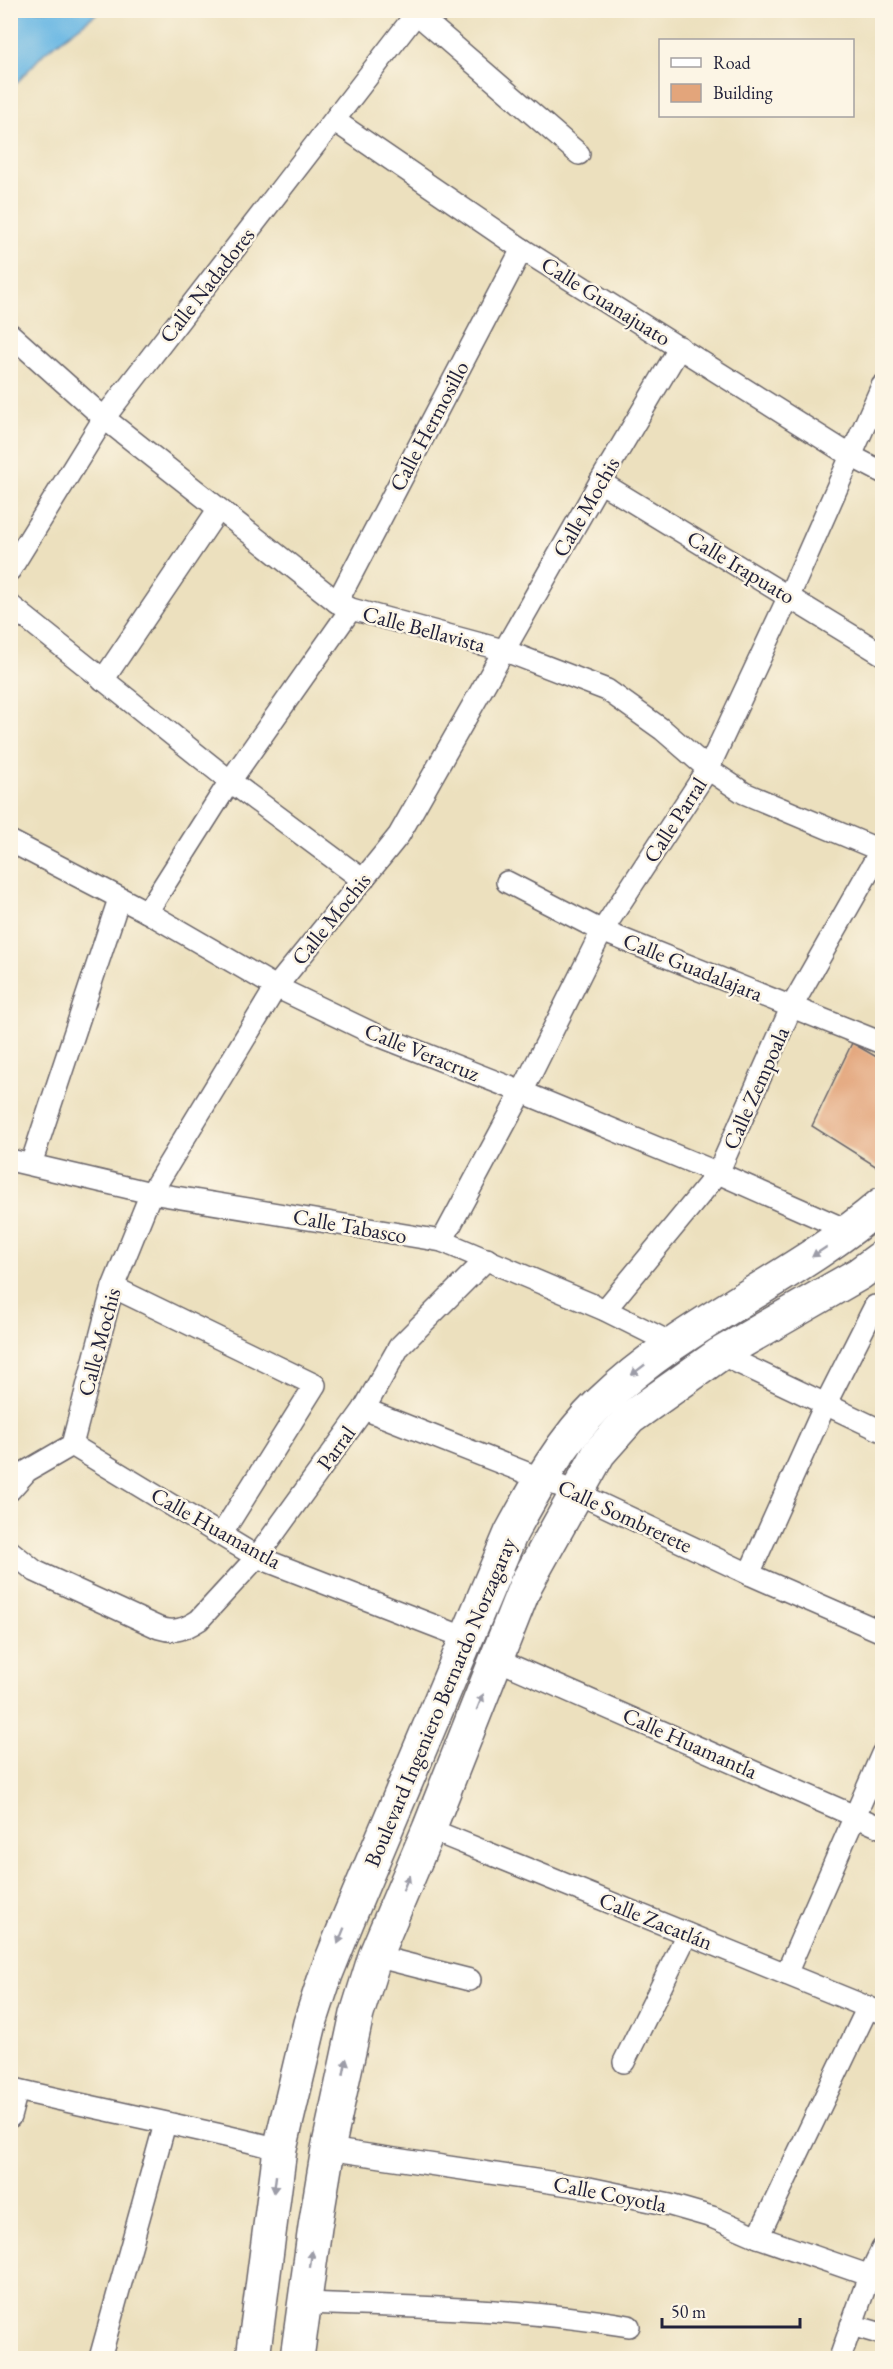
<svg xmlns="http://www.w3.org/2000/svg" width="893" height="2369" font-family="'EB Garamond',serif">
	<rect width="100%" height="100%" fill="#fcf5e5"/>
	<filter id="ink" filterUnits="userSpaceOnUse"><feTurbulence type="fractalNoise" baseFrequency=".0167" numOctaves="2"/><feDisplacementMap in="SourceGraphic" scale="12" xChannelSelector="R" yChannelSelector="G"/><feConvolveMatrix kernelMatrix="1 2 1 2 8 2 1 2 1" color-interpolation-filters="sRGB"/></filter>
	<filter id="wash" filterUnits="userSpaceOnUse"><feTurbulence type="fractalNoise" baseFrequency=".008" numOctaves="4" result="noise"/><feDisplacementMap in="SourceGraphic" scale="24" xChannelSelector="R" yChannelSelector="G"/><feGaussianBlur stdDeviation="1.35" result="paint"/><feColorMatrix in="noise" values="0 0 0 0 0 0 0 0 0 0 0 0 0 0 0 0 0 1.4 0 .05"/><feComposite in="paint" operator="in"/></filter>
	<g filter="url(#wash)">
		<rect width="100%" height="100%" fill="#ece0be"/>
		<polygon fill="#6ab8e4" stroke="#466d90" stroke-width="1.5" points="12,10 100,10 100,11 45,52 11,89"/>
		<g id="blocks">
			<polygon fill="#e3a57b" points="852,1043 882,1060 882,1162 877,1167 812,1126"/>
		</g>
	</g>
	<g filter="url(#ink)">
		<use href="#blocks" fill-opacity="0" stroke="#696469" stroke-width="1.5"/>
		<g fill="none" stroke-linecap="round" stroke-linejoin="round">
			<defs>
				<g id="minor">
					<polyline points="417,14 579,154"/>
					<polyline points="335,121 522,249 851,456 882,472"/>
					<polyline points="10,334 104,418 337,602 351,609 503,650 607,690 663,730 708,769 744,793 882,851"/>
					<polyline points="600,482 882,654"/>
					<polyline points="10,570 104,418 419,10"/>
					<polyline points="337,602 522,249"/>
					<polyline points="10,605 230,781 363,880"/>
					<polyline points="103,680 218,510"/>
					<polyline points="10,841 147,912 276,987 372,1033 522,1092 718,1173 849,1231"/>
					<polyline points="507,882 602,931 882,1043"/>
					<polyline points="147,912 230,781 351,609"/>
					<polyline points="10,1160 151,1193 442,1241 605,1310 673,1344"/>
					<polyline points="31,1164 119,899"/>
					<polyline points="442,1241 522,1092 602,931 708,769 789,596 882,386"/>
					<polyline points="113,1287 315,1385 221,1535"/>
					<polyline points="605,1310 718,1173 792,1006 882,848"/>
					<polyline points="720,1354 882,1431"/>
					<polyline points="364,1409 575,1492 749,1574 882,1632"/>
					<polyline points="72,1445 257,1557 466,1638"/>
					<polyline points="10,1490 27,1471 72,1445 113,1287 151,1193 276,987 399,835 600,482 680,347"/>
					<path d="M10 1551 35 1571 159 1628C175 1633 185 1629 199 1620L257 1557 364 1409 399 1347 487 1259"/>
					<polyline points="749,1574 825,1405 875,1306"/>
					<polyline points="496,1659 882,1828"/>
					<polyline points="429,1829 882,2013"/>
					<polyline points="375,1956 470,1980"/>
					<polyline points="786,1974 882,1754"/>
					<polyline points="624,2062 687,1934"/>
					<path d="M10 2088C100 2110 190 2126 280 2149"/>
					<polyline points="10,2117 17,2090"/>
					<polyline points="328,2149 589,2188 670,2205 712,2217 758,2237 882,2280"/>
					<polyline points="758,2237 868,2007"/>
					<path d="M305 2303C413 2307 521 2308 629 2326"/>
					<polyline points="851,2325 882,2334"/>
					<polyline points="100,2358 165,2124"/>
					<polyline points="840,2358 869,2276 882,2249"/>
				</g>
				<g id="primary">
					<path d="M253 2358 280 2149 310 2023 326 1974 347 1922 511 1533C536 1487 562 1440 600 1403 683 1322 795 1279 882 1204"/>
					<polyline points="297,2358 315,2227 328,2149 357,2014 375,1956 429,1829 526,1584 599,1453 630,1418 720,1354 859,1274 882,1257"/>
				</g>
			</defs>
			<use href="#minor" stroke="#696469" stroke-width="24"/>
			<use href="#primary" stroke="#696469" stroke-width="36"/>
			<use href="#minor" stroke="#fff" stroke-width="21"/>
			<use href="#primary" stroke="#fff" stroke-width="33"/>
		</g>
		<defs><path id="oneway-solid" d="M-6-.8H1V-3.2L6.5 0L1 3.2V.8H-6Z" transform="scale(1.5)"/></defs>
		<g fill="#9c9ca7">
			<use href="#oneway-solid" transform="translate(819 1252) rotate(146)"/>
			<use href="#oneway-solid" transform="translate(638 1370) rotate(142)"/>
			<use href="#oneway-solid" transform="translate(480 1702) rotate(-68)"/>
			<use href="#oneway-solid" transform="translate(406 1883) rotate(-67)"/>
			<use href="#oneway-solid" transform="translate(341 1936) rotate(112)"/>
			<use href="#oneway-solid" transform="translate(345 2067) rotate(-79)"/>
			<use href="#oneway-solid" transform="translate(275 2184) rotate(97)"/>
			<use href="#oneway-solid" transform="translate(311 2259) rotate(-83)"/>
		</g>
	</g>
	<g text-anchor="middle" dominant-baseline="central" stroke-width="5" stroke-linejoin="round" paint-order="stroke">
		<g font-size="22" fill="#22223b" stroke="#fcf5e5">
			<text transform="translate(207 285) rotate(-52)">Calle Nadadores</text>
			<text transform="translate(606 301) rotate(32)">Calle Guanajuato</text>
			<text transform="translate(429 426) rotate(-62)">Calle Hermosillo</text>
			<text transform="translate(586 507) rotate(-60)">Calle Mochis</text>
			<text transform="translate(741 567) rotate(31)">Calle Irapuato</text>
			<text transform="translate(424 629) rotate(15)">Calle Bellavista</text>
			<text transform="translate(675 820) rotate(-57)">Calle Parral</text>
			<text transform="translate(331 919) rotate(-51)">Calle Mochis</text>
			<text transform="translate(693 967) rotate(22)">Calle Guadalajara</text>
			<text transform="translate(422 1052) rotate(22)">Calle Veracruz</text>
			<text transform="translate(756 1088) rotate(-66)">Calle Zempoala</text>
			<text transform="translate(350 1226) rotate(10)">Calle Tabasco</text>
			<text transform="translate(99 1342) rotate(-75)">Calle Mochis</text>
			<text transform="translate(336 1448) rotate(-54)">Parral</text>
			<text transform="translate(625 1516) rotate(25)">Calle Sombrerete</text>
			<text transform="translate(216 1528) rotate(29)">Calle Huamantla</text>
			<text transform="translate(440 1702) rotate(-67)">Boulevard Ingeniero Bernardo Norzagaray</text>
			<text transform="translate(690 1743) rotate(24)">Calle Huamantla</text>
			<text transform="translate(656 1921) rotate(22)">Calle Zacatlán</text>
			<text transform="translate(610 2194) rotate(11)">Calle Coyotla</text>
		</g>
	</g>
	<rect width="893" height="2369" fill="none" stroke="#fcf5e5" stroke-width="36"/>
	<rect x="659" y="39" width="195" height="78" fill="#fcf5e5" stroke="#a5a1a1" stroke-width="1.5"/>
	<rect x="671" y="58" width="30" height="9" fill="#ffffff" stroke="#a5a1a1" stroke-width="1.5"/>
	<text x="713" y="69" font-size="18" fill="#22223b">Road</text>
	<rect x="671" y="84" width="30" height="18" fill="#e3a57b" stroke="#a5a1a1" stroke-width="1.5"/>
	<text x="713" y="99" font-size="18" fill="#22223b">Building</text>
	<path d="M662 2318v9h138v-9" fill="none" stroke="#22223b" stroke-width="3"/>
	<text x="671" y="2318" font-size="18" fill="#22223b" stroke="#fcf5e5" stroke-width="4.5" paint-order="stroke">50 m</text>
</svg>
